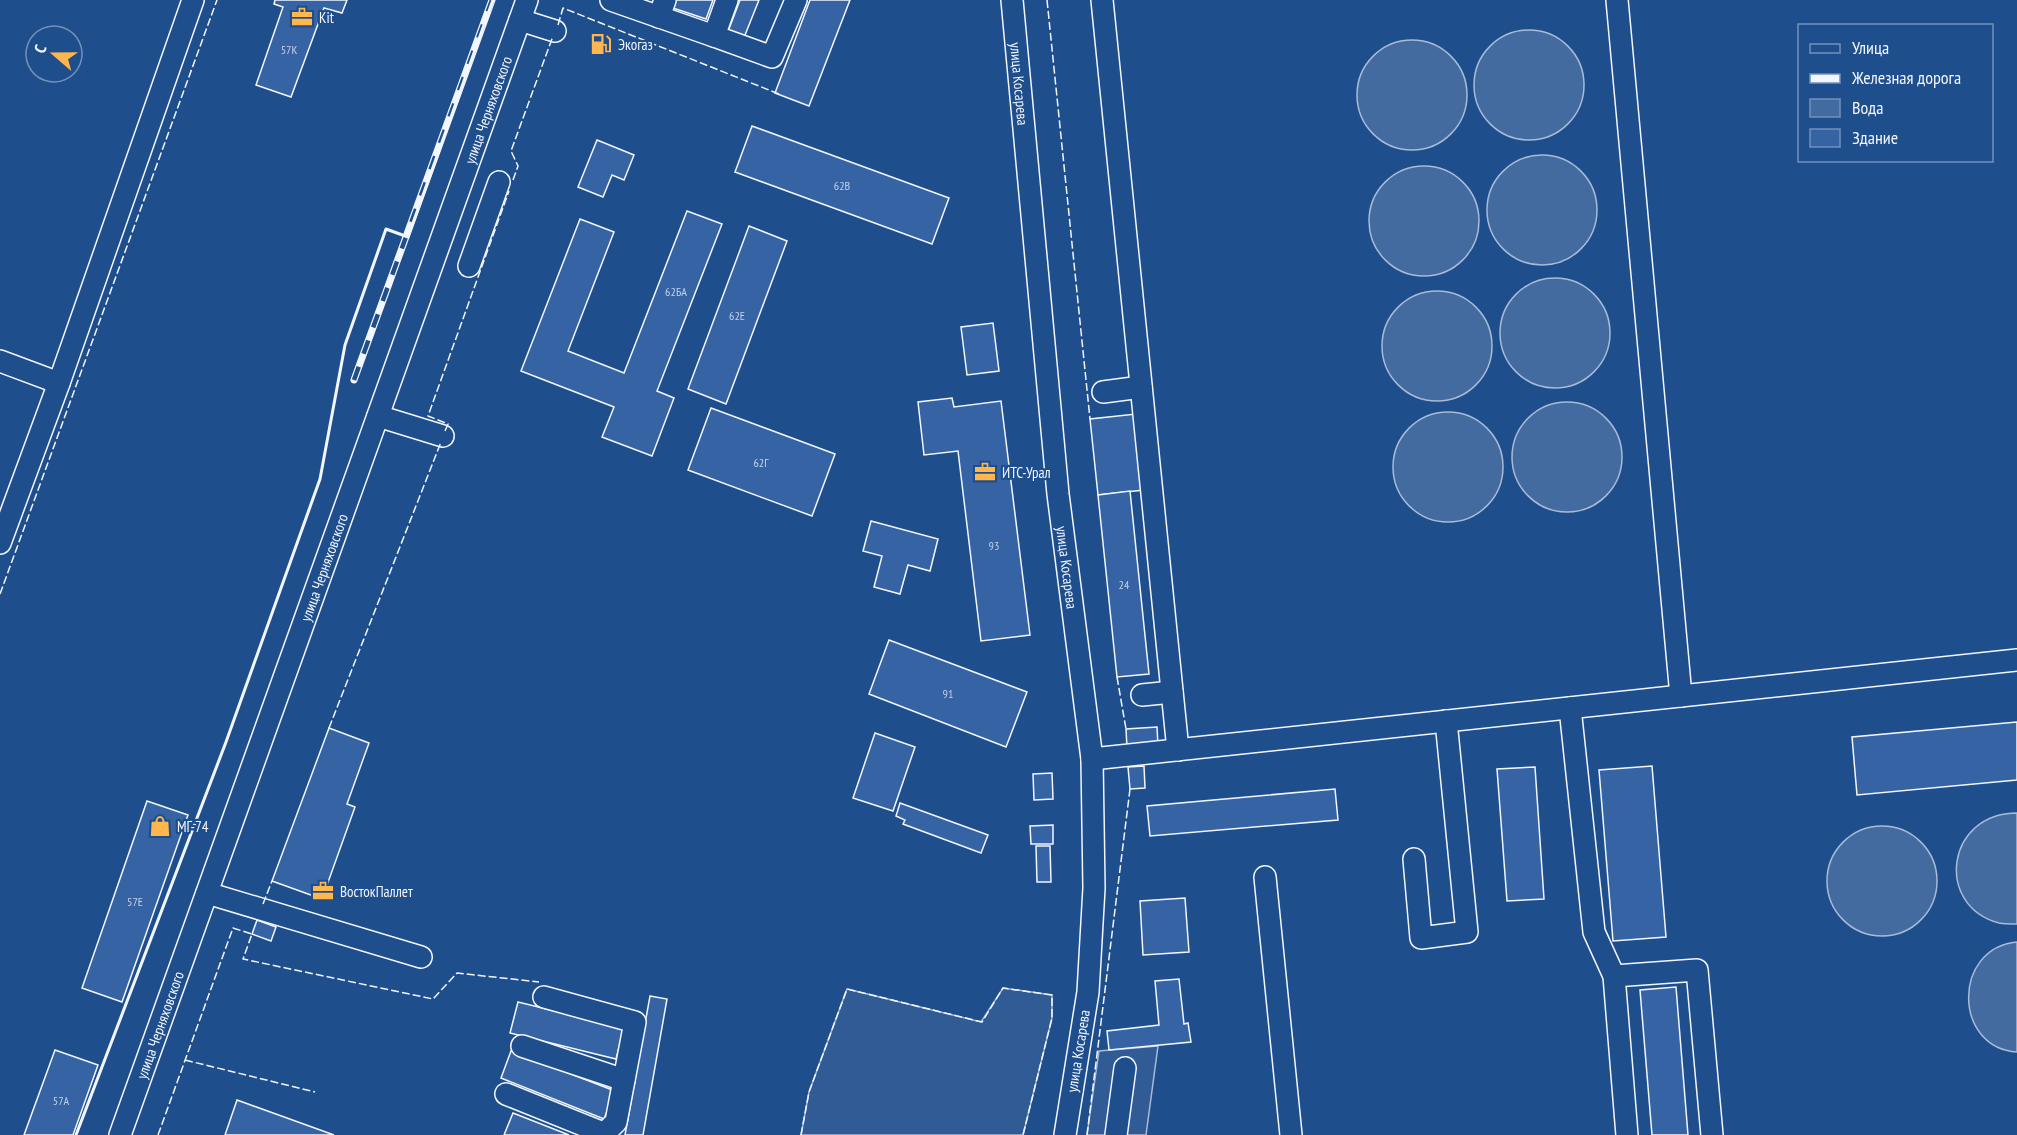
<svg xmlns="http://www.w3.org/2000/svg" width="2017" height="1135" font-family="'PT Sans Narrow',sans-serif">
	<rect width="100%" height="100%" fill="#1f4e8c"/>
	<g fill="#305b95" stroke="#a8bbd7" stroke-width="1.5">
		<polygon points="1003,988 1052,995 1052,1018 1023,1135 801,1135 809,1092 847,989 981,1022"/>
		<polygon points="1158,1046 1146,1135 1087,1135 1099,1051"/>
	</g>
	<g fill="#446ba0" stroke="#a8bbd7" stroke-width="1.5">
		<circle cx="1529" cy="85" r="55"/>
		<circle cx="1412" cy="95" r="55"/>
		<circle cx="1542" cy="210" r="55"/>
		<circle cx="1424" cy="221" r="55"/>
		<circle cx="1555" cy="333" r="55"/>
		<circle cx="1437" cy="346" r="55"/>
		<circle cx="1567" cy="457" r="55"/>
		<circle cx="1448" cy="467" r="55"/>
		<path d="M2017 813V924C2011 924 2004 924 1999 923 1934 906 1946 813 2017 813Z"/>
		<circle cx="1882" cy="881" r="55"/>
		<path d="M2017 942V1052C1953 1048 1952 948 2017 942Z"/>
	</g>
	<g fill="#3563a3" stroke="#f2f6ff" stroke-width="1.5">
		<polygon points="275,0 347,0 342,13 324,8 291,97 256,85 283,7 274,4"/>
		<polygon points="676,0 713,0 706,19 673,8"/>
		<polygon points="740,0 759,0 743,40 727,34"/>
		<polygon points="810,0 850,0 809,106 775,93"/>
		<polygon points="752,126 949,198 932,244 735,172"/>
		<polygon points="597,140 634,155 624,180 612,175 603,197 578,187"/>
		<polygon points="687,211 722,224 657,391 674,398 652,456 602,437 614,407 521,371 580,219 614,232 568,351 624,373"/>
		<polygon points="749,226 787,241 726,404 688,389"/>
		<polygon points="993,323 999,371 967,375 961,327"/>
		<polygon points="952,398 954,407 1001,401 1030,635 981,641 958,451 924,455 918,402"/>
		<polygon points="711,408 835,454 812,516 688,470"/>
		<polygon points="1136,414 1144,490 1098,495 1090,419"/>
		<polygon points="1130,491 1149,674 1117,677 1098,495"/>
		<polygon points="871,521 938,539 930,571 908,565 900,594 874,587 882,556 863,551"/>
		<polygon points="889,640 1027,692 1006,747 869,694"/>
		<polygon points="2017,722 2017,780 1857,795 1852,737"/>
		<polygon points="1157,727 1158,746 1127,748 1126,729"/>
		<polygon points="329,728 369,743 347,804 355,807 322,899 272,881"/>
		<polygon points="875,733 915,747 893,811 853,798"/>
		<polygon points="1144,766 1145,788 1130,789 1128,767"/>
		<polygon points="1652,766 1666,937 1613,941 1599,770"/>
		<polygon points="1535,767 1544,899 1507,901 1497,769"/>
		<polygon points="1052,773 1053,799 1034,800 1033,774"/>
		<polygon points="1335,789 1338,820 1150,836 1147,806"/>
		<polygon points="147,801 188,815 122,1002 82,988"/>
		<polygon points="900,803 988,835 981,853 903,824 905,820 896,816"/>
		<polygon points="1053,825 1053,844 1031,844 1030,826"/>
		<polygon points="1036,846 1050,846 1051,882 1037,882"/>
		<polygon points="1185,898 1189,952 1143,955 1140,901"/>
		<polygon points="257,920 276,927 271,941 252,934"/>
		<polygon points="1179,979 1184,1024 1188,1023 1191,1042 1109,1050 1107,1031 1159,1025 1155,981"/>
		<polygon points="1676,987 1688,1135 1652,1135 1640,990"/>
		<polygon points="650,996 667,999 643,1135 625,1135"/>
		<polygon points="518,1002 624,1028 616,1059 510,1033"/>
		<polygon points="55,1050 98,1065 73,1135 24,1135"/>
		<polygon points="511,1051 615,1091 604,1119 501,1078"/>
		<polygon points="237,1100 334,1135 225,1135"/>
		<polygon points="513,1113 569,1135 504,1135"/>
	</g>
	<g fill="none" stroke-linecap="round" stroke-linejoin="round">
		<defs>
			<g id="minor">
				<polyline points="611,0 714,36 727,0"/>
				<path id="s1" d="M1012 0 1058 494 1092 759 1094 888 1088 992 1065 1135"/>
				<polyline points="1102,0 1178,750"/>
				<polyline points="1617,0 1681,696"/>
				<polyline points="659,17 665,0"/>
				<polyline points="520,20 555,31"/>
				<polyline points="714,36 772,57 796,0"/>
				<polyline points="469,266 499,182"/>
				<polyline points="0,361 59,383"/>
				<polyline points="1103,392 1141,387"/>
				<polyline points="378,416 443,436"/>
				<polyline points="0,543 59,383 193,0"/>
				<polyline points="1142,695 1172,692"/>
				<polyline points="1570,708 1594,932 1614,976 1627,1135"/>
				<polyline points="1092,759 2017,660"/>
				<polyline points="1414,859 1421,938 1467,932 1446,721"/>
				<polyline points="1265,877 1291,1135"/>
				<polyline points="207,893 421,957"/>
				<polyline points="1614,976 1697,970 1712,1135"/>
				<polyline points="544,997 635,1022 616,1122 603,1135"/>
				<polyline points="522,1046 624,1080"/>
				<polyline points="506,1094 603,1133"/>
				<path id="s2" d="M120 1135 527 0"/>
				<polyline points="1116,1135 1125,1068"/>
			</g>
		</defs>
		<use href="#minor" stroke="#f2f6ff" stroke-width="24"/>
		<use href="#minor" stroke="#1f4e8c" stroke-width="21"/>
		<defs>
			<polyline id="rail" points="354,380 492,0"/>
		</defs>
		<use href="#rail" stroke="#f2f6ff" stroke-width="7"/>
		<use href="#rail" stroke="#1f4e8c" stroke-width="4.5" stroke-dasharray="14" stroke-linecap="butt"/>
		<g stroke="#f2f6ff" stroke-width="1.5" stroke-dasharray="8 3" stroke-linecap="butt">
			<polyline points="1047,0 1090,419"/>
			<polyline points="558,25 563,8 779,94"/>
			<polyline points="513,180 518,166 511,151 553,36"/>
			<polyline points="445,431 448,424 428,416 509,191"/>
			<polyline points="0,594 217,0"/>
			<polyline points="1117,677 1126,729"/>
			<polyline points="329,728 441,442"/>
			<polyline points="263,904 272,881"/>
			<polyline points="185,1060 315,1092"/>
			<polyline points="158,1135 233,928 252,934 243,959 433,999 457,973 539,982"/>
			<polyline points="801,1135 809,1092 847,989 982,1022 1003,988 1052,995 1052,1018 1023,1135"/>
			<polyline points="1087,1135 1130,789"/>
		</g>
		<polyline stroke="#f2f6ff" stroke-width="3" points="76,1135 226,742 320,479 345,345 386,229 408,237 493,0"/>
	</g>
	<defs>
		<symbol id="office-bare" viewBox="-9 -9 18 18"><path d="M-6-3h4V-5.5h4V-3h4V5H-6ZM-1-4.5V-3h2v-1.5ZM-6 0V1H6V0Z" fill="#ffb74d" stroke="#1f4e8c" stroke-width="2.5" paint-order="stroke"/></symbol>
		<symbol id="fuel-bare" viewBox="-9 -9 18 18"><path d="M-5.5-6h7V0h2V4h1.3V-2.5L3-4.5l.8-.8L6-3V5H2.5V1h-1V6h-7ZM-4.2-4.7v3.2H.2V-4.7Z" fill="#ffb74d" stroke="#1f4e8c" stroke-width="2.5" paint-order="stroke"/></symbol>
		<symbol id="shop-bare" viewBox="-9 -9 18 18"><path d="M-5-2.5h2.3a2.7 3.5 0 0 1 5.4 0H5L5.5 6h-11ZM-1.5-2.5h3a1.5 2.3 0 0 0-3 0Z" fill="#ffb74d" stroke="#1f4e8c" stroke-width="2.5" paint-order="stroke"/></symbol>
	</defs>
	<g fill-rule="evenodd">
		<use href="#office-bare" x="287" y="2" width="30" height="30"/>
		<use href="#fuel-bare" x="586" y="29" width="30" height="30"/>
		<use href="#office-bare" x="970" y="457" width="30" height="30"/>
		<use href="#shop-bare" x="145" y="811" width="30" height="30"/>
		<use href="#office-bare" x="308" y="876" width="30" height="30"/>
	</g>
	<g text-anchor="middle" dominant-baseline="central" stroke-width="4.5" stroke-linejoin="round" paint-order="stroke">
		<g font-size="12" fill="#c3d1e8">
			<text x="289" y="49">57К</text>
			<text x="842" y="185">62В</text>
			<text x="676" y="291">62БА</text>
			<text x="737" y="315">62Е</text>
			<text x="761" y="462">62Г</text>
			<text x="994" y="545">93</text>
			<text x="1124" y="584">24</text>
			<text x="948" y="693">91</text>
			<text x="135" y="901">57Е</text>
			<text x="61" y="1100">57А</text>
		</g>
		<g font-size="15" fill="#f2f6ff" stroke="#1f4e8c" text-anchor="start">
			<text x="319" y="17">Kit</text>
			<text x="618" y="44">Экогаз</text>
			<text x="1002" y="472">ИТС-Урал</text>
			<text x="177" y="826">МГ-74</text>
			<text x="340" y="891">ВостокПаллет</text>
		</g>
		<g font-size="15" fill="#f2f6ff" stroke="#1f4e8c">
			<text stroke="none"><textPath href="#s1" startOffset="84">улица Косарева</textPath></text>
			<text stroke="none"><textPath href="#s2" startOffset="1089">улица Черняховского</textPath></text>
			<text stroke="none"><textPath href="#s2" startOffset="603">улица Черняховского</textPath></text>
			<text stroke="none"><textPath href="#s1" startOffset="570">улица Косарева</textPath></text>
			<text stroke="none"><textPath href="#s2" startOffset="117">улица Черняховского</textPath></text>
			<text transform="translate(1078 1051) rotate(-81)">улица Косарева</text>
		</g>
	</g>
	<rect x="1798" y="24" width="195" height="138" fill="#1f4e8c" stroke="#7391ba" stroke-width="1.5"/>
	<rect x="1810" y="44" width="30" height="9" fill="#1f4e8c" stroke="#7391ba" stroke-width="1.5"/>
	<text x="1852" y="54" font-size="18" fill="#f2f6ff">Улица</text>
	<rect x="1810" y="74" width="30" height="9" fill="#f2f6ff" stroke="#7391ba" stroke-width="1.5"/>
	<text x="1852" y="84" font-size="18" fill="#f2f6ff">Железная дорога</text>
	<rect x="1810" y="99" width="30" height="18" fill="#446ba0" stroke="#7391ba" stroke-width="1.5"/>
	<text x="1852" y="114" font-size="18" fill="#f2f6ff">Вода</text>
	<rect x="1810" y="129" width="30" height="18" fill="#3563a3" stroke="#7391ba" stroke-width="1.5"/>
	<text x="1852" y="144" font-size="18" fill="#f2f6ff">Здание</text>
	<g transform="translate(54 54) rotate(290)"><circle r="28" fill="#1f4e8c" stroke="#7391ba" stroke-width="1.5"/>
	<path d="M0-4.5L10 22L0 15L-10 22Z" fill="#ffb74d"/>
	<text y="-9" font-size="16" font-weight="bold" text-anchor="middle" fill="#f2f6ff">С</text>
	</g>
</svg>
